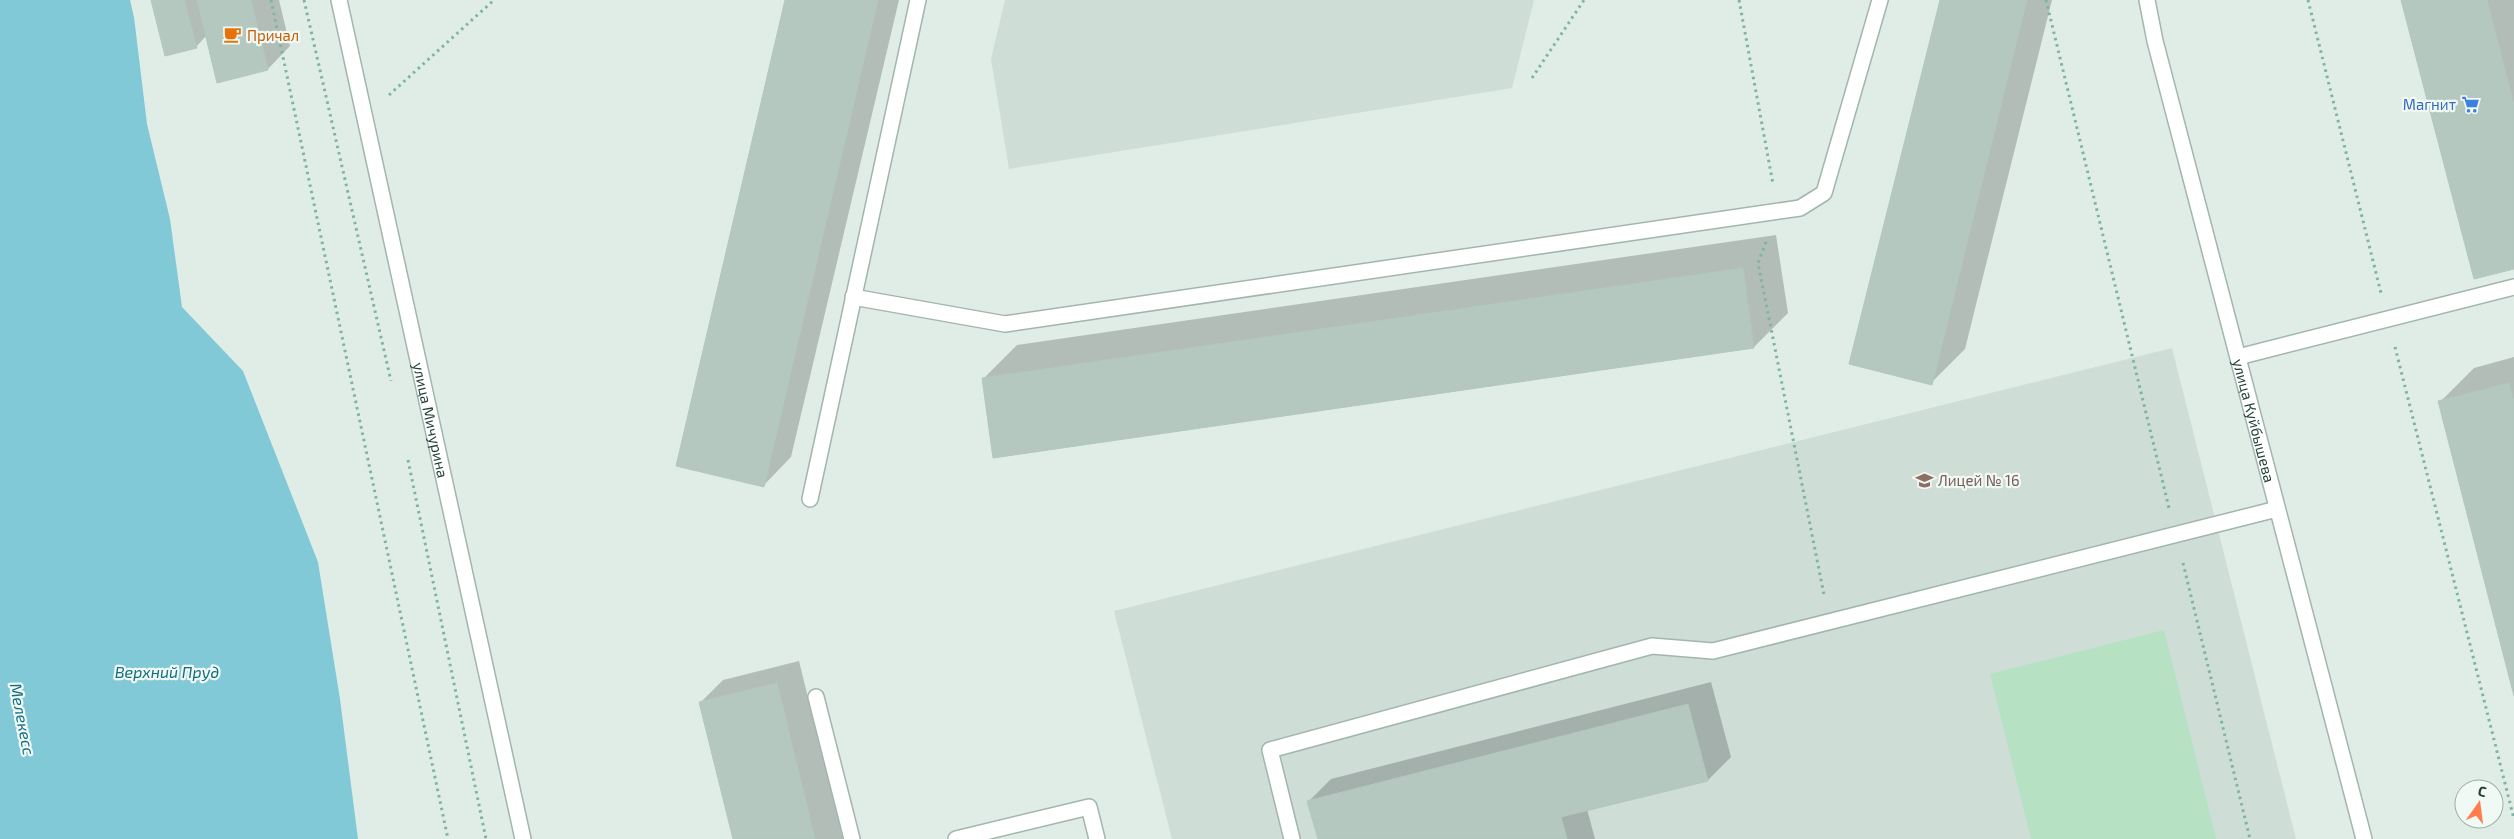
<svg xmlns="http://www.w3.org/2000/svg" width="2514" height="839" font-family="'Exo 2',sans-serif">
	<rect width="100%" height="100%" fill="#e0ede7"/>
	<g fill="#ceddd6">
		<polygon points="1005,0 1534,0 1512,88 1009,169 991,59"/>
		<polygon points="2172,348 2296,839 1172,839 1114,611"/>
	</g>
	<polygon fill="#b6e1c3" points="2164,630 2216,839 2031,839 1990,674"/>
	<polygon fill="#82c9d8" points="0,0 130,0 134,17 147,124 170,219 182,307 243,371 318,562 340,699 358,839 0,839"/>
	<g fill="#0003">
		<polygon points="152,0 279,0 290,46 268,69 207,35 196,47"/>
		<polygon points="786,0 899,0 791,457 764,485"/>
		<polygon points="1941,0 2052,0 1965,349 1931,383"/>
		<polygon points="2402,0 2514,0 2514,268"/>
		<polygon points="1776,235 1788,313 1754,347 983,379 1017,345"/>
		<polygon points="2514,357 2514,691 2440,402 2474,368"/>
		<polygon points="799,661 843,839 734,839 700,703 723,680"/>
		<polygon points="1711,682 1731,757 1708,780 1587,809 1595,839 1319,839 1309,801 1331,779"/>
	</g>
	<g fill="#b5c8c0" stroke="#b2c7bf">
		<polygon points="151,0 184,0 197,48 165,56"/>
		<polygon points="197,0 251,0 268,70 217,83"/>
		<polygon points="785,0 878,0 764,487 676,466"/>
		<polygon points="1940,0 2027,0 1932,385 1849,364"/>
		<polygon points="2401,0 2487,0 2514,105 2514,269 2474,279"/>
		<polygon points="1743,268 1754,348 993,458 982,378"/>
		<polygon points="2509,383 2514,402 2514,696 2438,401"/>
		<polygon points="777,683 815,839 733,839 699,702"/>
		<polygon points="1688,704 1708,781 1561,817 1567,839 1318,839 1307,801"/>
	</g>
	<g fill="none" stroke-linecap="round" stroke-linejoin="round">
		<defs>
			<g id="service">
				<path id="s1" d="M339 0 523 839"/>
				<polyline points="853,297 1005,324 1800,208 1824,193 1880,0"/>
				<polyline points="2238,357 2514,287"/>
				<polyline points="810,499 918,0"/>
				<polyline points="816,697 852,839"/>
				<polyline points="956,839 1089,807 1097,839"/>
				<polyline points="1292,839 1270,750 1652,646 1713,651 2277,509"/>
			</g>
			<g id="tertiary">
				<path id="s2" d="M2147 0 2155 41 2364 839"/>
			</g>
		</defs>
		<use href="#service" stroke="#a2b5af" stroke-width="18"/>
		<use href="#tertiary" stroke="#a2b5af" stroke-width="18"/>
		<g stroke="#7db4a4" stroke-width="3" stroke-dasharray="2.5 4" stroke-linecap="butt">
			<polyline points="271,0 448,839"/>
			<polyline points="304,0 391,381"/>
			<polyline points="1739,0 1773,184"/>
			<polyline points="2046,0 2169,508"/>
			<polyline points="2308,0 2381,293"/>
			<polyline points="1532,78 1584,0"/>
			<polyline points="389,95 494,0"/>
			<polyline points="1766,242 1758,263 1824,595"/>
			<polyline points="2395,347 2514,819"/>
			<polyline points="408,460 486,839"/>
			<polyline points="2183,563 2250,839"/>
		</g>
		<use href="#service" stroke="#fff" stroke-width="15"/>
		<use href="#tertiary" stroke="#fff" stroke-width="15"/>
	</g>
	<defs>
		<symbol id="cafe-bare" viewBox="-9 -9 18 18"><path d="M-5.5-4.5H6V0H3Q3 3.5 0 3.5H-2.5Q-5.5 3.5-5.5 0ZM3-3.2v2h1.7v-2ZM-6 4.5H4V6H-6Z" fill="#e8710a" stroke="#f1f9f5" stroke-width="2.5" paint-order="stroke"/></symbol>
		<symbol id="supermarket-bare" viewBox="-9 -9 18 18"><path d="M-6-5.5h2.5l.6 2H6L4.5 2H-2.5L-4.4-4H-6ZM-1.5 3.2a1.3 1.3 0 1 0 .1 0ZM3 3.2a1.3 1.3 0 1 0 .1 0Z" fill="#3f7fe0" stroke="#f1f9f5" stroke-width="2.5" paint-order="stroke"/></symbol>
		<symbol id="school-bare" viewBox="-9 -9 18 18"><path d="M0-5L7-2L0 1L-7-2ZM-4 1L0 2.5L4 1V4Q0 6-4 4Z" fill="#8d6e63" stroke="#f1f9f5" stroke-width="2.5" paint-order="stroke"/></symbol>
	</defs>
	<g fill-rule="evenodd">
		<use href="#cafe-bare" x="220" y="22" width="25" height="25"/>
		<use href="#supermarket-bare" x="2458" y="92" width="25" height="25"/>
		<use href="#school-bare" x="1912" y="468" width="25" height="25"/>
	</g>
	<g text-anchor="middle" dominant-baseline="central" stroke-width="4.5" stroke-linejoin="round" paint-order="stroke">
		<g font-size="15" fill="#c56008" stroke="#f1f9f5" text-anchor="start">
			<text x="247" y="35">Причал</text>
		</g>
		<g font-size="15" fill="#366cbe" stroke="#f1f9f5" text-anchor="end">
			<text x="2456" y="104">Магнит</text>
		</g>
		<g font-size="15" fill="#1f3f37" stroke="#f1f9f5">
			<text stroke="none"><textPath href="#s1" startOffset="430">улица Мичурина</textPath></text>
			<text stroke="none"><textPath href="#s2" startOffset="434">улица Куйбышева</textPath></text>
		</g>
		<g font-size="15" fill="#785e54" stroke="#f1f9f5" text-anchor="start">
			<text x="1938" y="480">Лицей № 16</text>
		</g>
		<g font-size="16" font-style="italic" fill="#126d82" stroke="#f1f9f5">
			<text x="167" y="671">Верхний Пруд</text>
			<text transform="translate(23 719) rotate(79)">Мелекесс</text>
		</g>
	</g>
	<g transform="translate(2479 804) rotate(14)"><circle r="24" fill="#f1f9f5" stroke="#9dafa9"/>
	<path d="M0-4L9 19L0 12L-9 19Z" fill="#ff7c4c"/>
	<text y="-8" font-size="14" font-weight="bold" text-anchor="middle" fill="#1f3f37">С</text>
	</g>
</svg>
